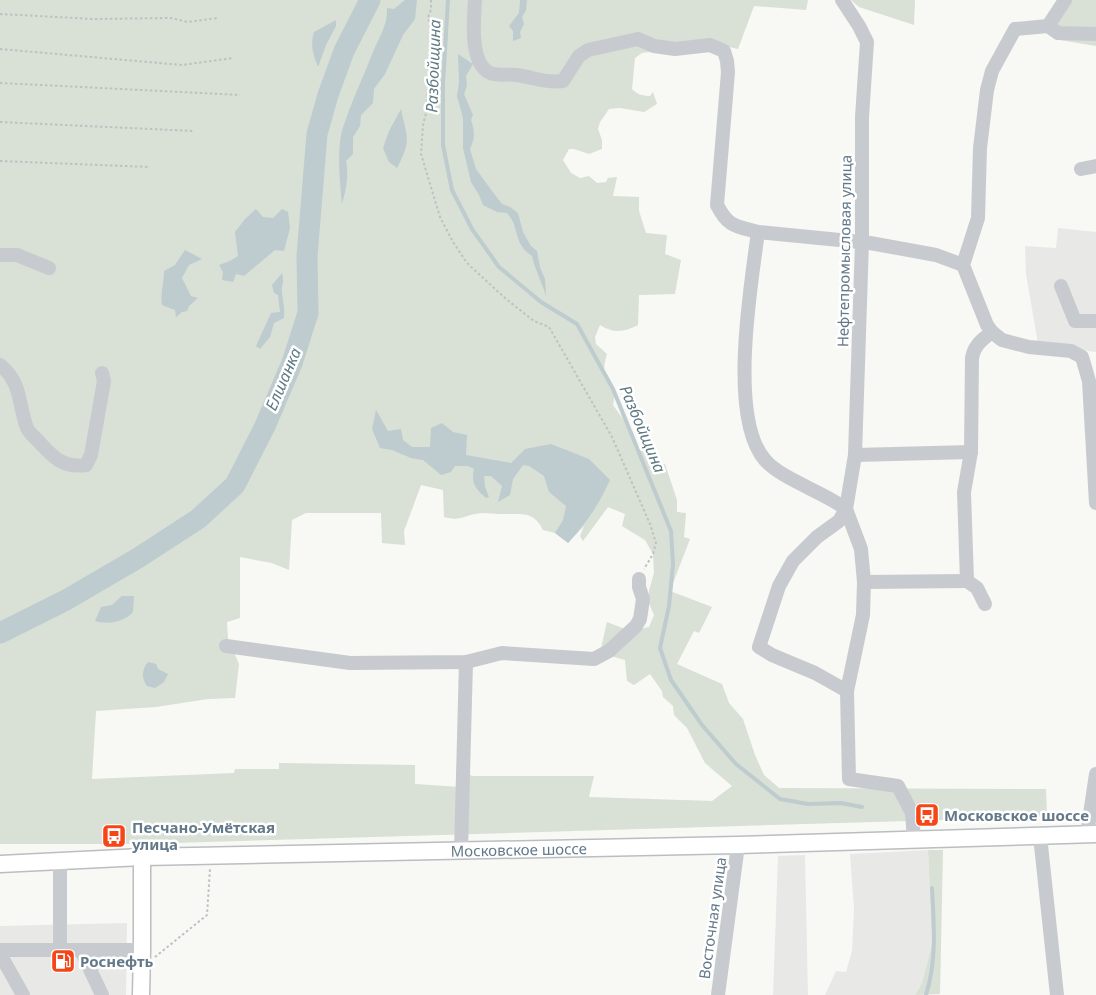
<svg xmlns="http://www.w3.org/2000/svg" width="1096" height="995" font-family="'Noto Sans',sans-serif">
	<rect width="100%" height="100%" fill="#f8f8f4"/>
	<g fill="#e8e9e7">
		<polygon points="1058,228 1096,232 1096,352 1038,344 1026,274 1025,246 1056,248"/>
		<polygon points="928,850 932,944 922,983 915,995 825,995 836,971 846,972 852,951 854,908 850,854"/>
		<polygon points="805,855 808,995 773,995 778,856"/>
		<polygon points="127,923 126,995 0,995 0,926"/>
	</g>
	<g fill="#d9e0d5" fill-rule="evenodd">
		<path d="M0 0H808L806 10 754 6 738 49 725 46 658 51 642 53 635 58 632 89C637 94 642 96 650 96L653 92 657 104 644 112 620 108 609 109 600 122 598 129 602 140V149L589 154 574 149H569L563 160 571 173 580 178 589 176 597 183 606 182 608 178 617 177 613 196 639 197V211L646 233 667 235 665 254 681 260 675 294 639 295 638 325C624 332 614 334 600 325L595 337 596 344 607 354C605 361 603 368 605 375 609 388 617 386 613 405L633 433 639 450H654L655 463 665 464 677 500V512L686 513 684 537 690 539 670 591 712 607 699 633 694 631 677 664 722 684 729 703 743 719 755 755 764 775 779 788 1046 789 1047 815 1039 817 141 844H0ZM421 485 443 490 444 517C459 521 461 517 475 514 483 512 491 514 499 514 519 515 533 509 543 530L555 533 568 543 584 526 580 536 583 541 608 507 625 514 622 526 645 540 653 554 654 573 649 591 648 601 654 615 649 627 630 631 607 622 600 653 625 660 627 681 634 685 650 674 662 691 663 697 673 706 674 715 687 728 705 763 732 786 712 801 589 797 594 776H472L461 769 460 787 415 784V765L279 763V769H235L234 773 92 779 96 711 156 707 208 699 235 698 239 664 228 639 227 622 240 618V557L272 563 289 570 292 520 306 513H381L382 543 405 545 404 531Z"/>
		<polygon points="851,0 915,0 914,25 859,7"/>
		<polygon points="1066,0 1096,0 1096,46 1060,40 1053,21"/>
		<polygon points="928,850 943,850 940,994 915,995 922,983 932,944"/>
	</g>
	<g fill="#becbcf">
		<path d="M405 0H417L415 19 403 35 385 74 374 89 373 103 361 115 360 126 353 137V154L346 161C349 176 346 190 342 204 340 185 337 149 342 131 350 104 363 78 373 52 379 37 388 25 387 8L394 9Z"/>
		<polygon points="520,0 527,0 526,10 522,17 524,24 520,32 521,38 513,41 513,31 509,26 519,13"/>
		<path d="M336 20V26L326 45 318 67C313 54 310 45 314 32Z"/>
		<path d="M458 54 473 64 466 76 467 86 464 94 473 115 471 120C475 132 475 138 470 149L476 169 492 191 502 204 510 207 518 213 523 232 531 246 537 251 540 267 545 279 546 296C542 282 535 270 532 256 520 248 519 241 515 228 514 222 510 217 507 213L497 212 483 205 479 195 471 182 463 148V118L457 96 459 83Z"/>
		<path d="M401 109C407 138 412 140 397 168L389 162 383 148 389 131Z"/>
		<polygon points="256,209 263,217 273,218 282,209 288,212 290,228 284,251 275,250 244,276 236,274 233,282 222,280 223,272 219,265 230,261 238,256 235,232 245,219"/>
		<path d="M185 250 202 259 189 265 182 278 191 296 198 298 189 306 187 311 182 312 176 317 175 310 162 305C160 293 164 283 164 271L175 265Z"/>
		<path d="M282 273C285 284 281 284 282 293 283 302 285 309 284 318L274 323 270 337 260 349 256 346 271 313 280 312 278 295 274 293 272 285Z"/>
		<path d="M376 410 388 431 401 429 403 440 412 447H430L431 428 442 423 453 432 467 435 466 455 511 463 525 449 551 444 589 459 610 480C598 506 588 521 568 543L555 533 563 520 566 506 549 492 544 476 529 466 523 465 513 479 510 495 498 502 502 486 491 476H484L485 487 489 497 486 498C475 488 471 483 474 469L468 466H455L451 472 441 475 423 460 411 458 392 450 380 448 372 429Z"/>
		<path d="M122 596H134L133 612C124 622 108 625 95 621L101 607 112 605Z"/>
		<path d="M148 662 156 664 158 669 168 674 164 682 155 688 147 686C141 678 142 669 148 662Z"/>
	</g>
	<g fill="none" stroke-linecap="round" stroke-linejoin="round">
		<g stroke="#becbcf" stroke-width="4">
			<polyline points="448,0 443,84 443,145 452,190 472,229 499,267 541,302 577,324 613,389 671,531 673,564 669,606 660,648 671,680 702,725 736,764 780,799 808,804 841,803 862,807"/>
			<path d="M926 995C937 960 934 925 932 888"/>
		</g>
		<polyline stroke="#becbcf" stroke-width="21" points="0,633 66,600 138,558 198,519 235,485 265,426 292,363 308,313 307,256 317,134 328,95 344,51 370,0"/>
		<defs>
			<g id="major">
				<path id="s1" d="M0 864 142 857 738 845 1096 834"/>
				<polyline points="141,995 142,950 142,857"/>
			</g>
		</defs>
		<use href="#major" stroke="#babec2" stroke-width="19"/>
		<g stroke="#bec1c3" stroke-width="2" stroke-dasharray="2.5 2.5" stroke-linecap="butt">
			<polyline points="431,0 431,10 428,17 431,28 431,52 426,113 423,125 421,154 440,217 453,242 467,263 506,299 534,321 549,327 612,437 650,524 656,543 653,554 644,569"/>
			<polyline points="0,14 94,19 171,18 188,22 217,18"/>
			<polyline points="0,49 182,65 233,58"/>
			<polyline points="0,83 240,95"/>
			<polyline points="0,122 194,131"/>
			<polyline points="0,161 150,167"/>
			<polyline points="155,957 207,915 210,869"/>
		</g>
		<g stroke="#c7cbcf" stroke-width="14">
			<path d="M475 0C474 19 469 63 490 73 498 76 509 74 517 75 535 78 546 83 563 81L579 56 588 50 638 39 654 46 675 49 710 45 724 51 727 61 728 72 717 205C728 227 736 226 758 232 751 285 728 418 765 460 781 479 824 492 846 509"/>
			<polyline points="842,0 859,26 867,42 862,117 862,242 855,455 846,509 839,521 817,537 793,561 779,586 759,647 772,655 815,673 847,691"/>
			<polyline points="1048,26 1058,33 1096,34"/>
			<polyline points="1048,26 1065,0"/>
			<polyline points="1081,169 1096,166"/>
			<polyline points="758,232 870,243 936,255 963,265"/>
			<polyline points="0,255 17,255 49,268"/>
			<polyline points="1061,286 1075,321 1096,321"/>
			<polyline points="992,332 1002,340 1029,347 1071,351 1082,357 1089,381 1096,503"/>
			<path d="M0 365C22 382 18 404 27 428 29 433 36 438 40 443 54 458 63 468 86 465L91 455 104 381 102 373"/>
			<polyline points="855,455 971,452"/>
			<polyline points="846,509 861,549 864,582 863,615 847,691 849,779 898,786 912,813 914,839"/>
			<path d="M967 581 964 492 971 452 972 358C974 345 982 340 992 332L987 325 963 265 978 218 980 148 987 90 992 71 1015 29 1048 26"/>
			<polyline points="967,581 977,588 985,604"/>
			<polyline points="864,582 967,581"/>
			<polyline points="226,646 350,663 466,662 502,653 594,659 609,651 636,626 640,619 643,599 639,587 639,579"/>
			<polyline points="1087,834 1096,774"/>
			<polyline points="1040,836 1057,995"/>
			<polyline points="461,851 466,662"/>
			<polyline points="60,860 60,950"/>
			<polyline points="0,950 142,950"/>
			<polyline points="81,950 102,995"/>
			<polyline points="0,954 23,995"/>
			<polyline points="718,995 738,845"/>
		</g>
		<use href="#major" stroke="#fff" stroke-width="16"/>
	</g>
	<defs>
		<symbol id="bus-square" viewBox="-11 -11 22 22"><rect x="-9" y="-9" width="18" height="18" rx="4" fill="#f64516" stroke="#fff"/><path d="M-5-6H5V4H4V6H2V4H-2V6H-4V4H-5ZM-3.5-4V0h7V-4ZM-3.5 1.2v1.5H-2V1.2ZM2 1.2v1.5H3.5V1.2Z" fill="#fff"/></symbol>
		<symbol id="fuel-square" viewBox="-11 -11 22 22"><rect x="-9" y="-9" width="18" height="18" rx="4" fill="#f64516" stroke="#fff"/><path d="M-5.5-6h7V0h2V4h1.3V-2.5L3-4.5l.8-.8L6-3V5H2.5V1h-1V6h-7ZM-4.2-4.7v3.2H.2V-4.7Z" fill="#fff"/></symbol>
	</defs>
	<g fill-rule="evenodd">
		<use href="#bus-square" x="913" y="801" width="28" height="28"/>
		<use href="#bus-square" x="100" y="822" width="28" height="28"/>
		<use href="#fuel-square" x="49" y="947" width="28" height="28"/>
	</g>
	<g text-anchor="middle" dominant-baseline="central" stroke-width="5" stroke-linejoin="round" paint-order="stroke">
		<g font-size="15" fill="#637989" stroke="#fff">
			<text transform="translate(844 251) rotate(-89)">Нефтепромысловая улица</text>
			<text stroke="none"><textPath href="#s1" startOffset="519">Московское шоссе</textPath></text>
			<text transform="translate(712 918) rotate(-82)">Восточная улица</text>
		</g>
		<g font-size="15" font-weight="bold" fill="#637989" stroke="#fff" text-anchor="start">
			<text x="944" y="815">Московское шоссе</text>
			<text x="132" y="827">Песчано-Умётская<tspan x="132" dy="17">улица</tspan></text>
			<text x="80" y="961">Роснефть</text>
		</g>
		<g font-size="16" font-style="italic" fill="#5f7b84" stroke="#fff">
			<text transform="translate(433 66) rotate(-88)">Разбойщина</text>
			<text transform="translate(283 379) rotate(-67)">Елшанка</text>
			<text transform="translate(643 429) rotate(67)">Разбойщина</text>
		</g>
	</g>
</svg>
